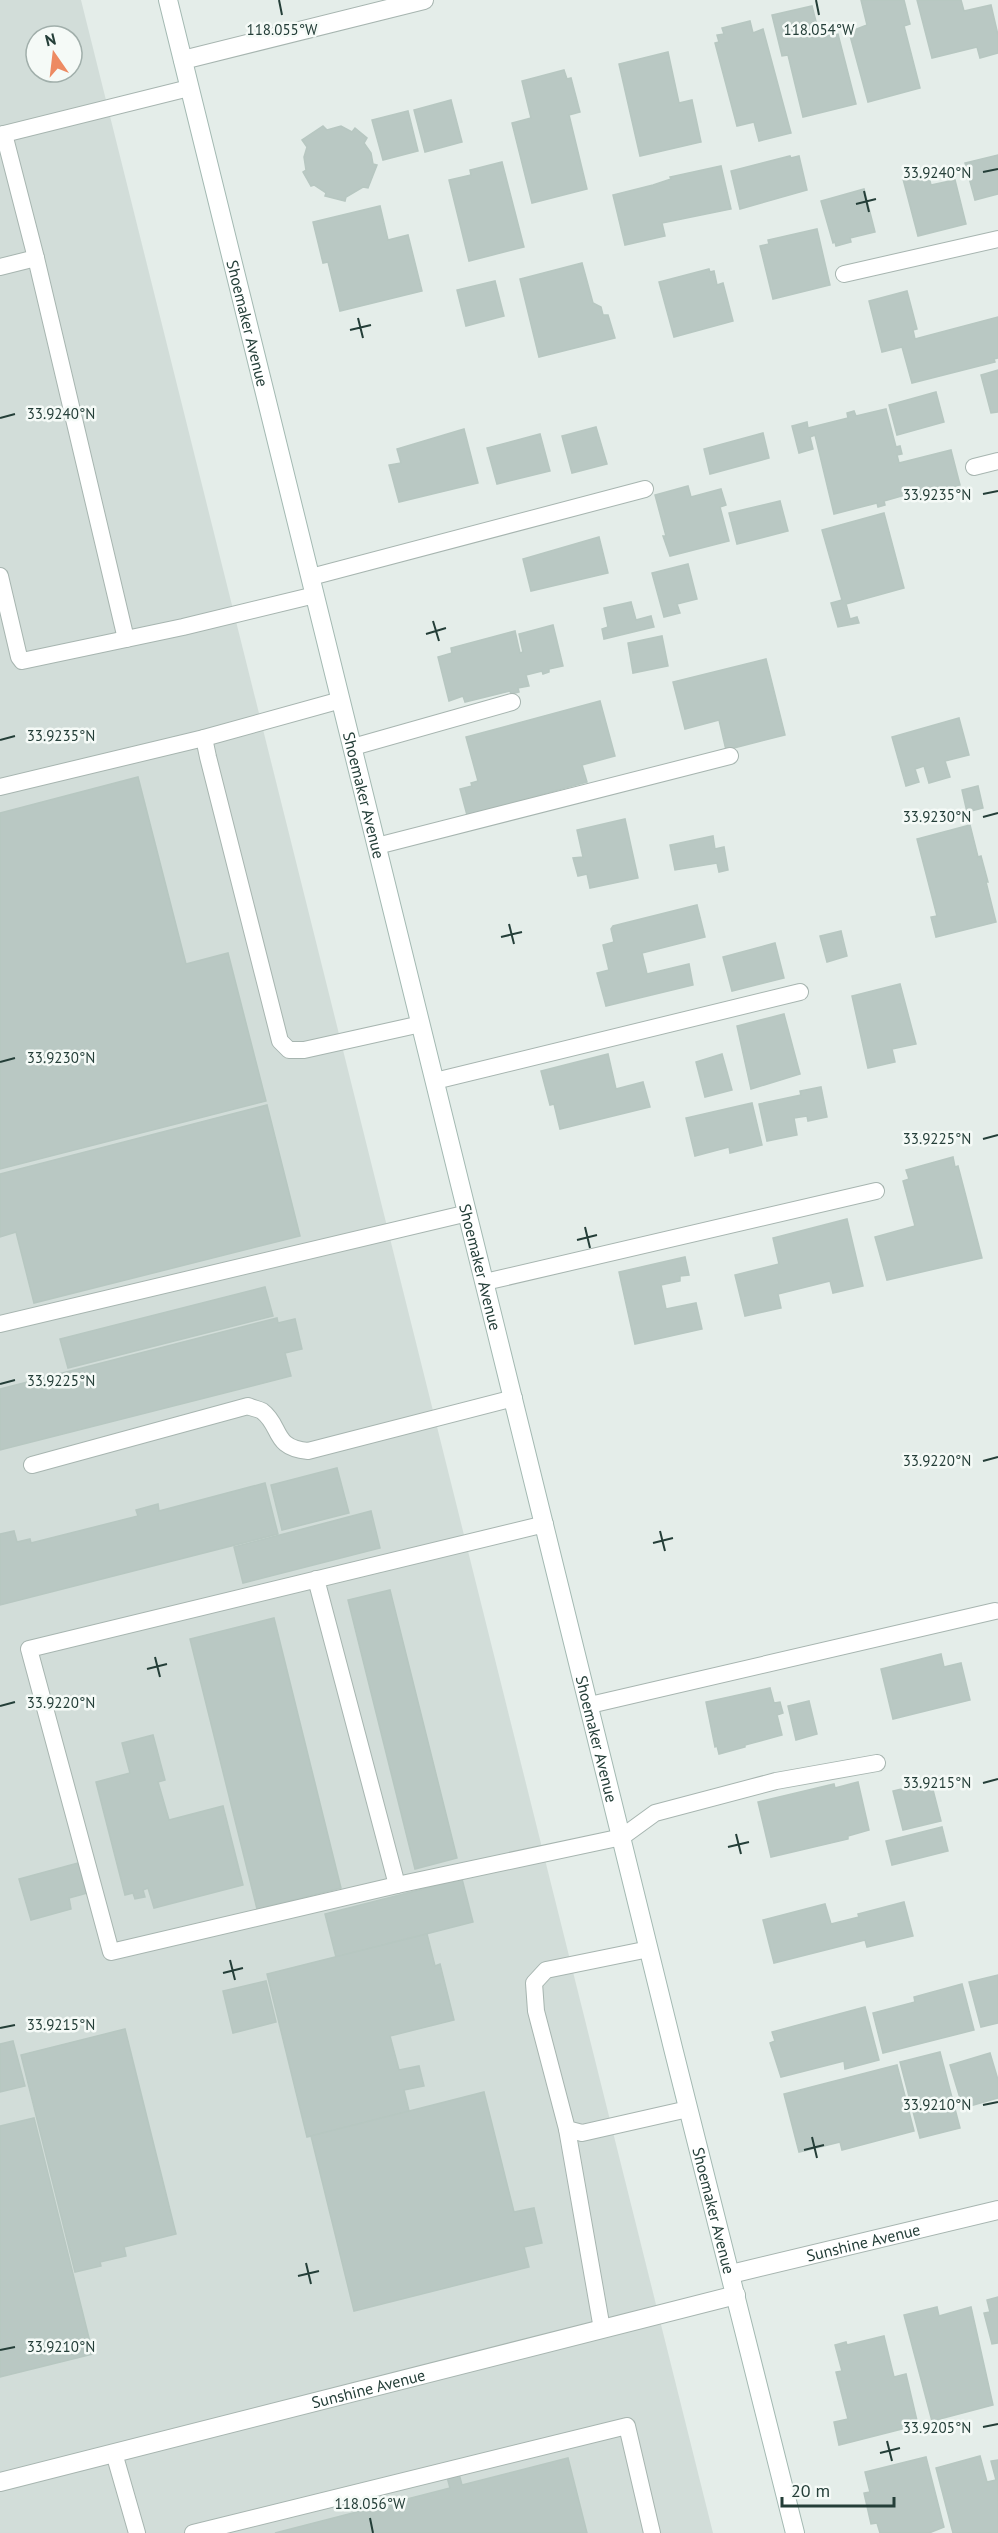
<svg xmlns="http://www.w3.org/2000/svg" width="998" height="2533" font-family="'PT Sans',sans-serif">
	<rect width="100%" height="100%" fill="#e4ede9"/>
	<path fill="#d2ddd9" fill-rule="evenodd" d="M0 0H81L713 2533H0ZM36 36H72V72H36Z"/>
	<g fill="#b9c8c3" stroke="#b7c7c1" stroke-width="1.5">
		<polygon points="861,0 904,0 910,24 904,26 920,88 868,102 849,32 867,25"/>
		<polygon points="917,0 961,0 964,11 991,5 998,35 998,53 980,58 977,47 932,58"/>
		<polygon points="812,6 820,37 838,34 856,104 803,117 788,55 782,56 772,15"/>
		<polygon points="750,21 753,33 763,29 791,133 759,141 754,122 737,126 715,43 719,42 717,35 724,34 722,28"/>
		<polygon points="668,52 679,103 692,100 701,142 640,156 619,64"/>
		<polygon points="564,70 567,79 571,78 580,112 569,115 587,189 532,203 512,123 531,118 522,81"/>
		<polygon points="451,100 462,142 425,152 414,110"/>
		<polygon points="408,111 418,151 383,160 372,120"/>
		<polygon points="323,126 327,130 341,126 352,132 355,128 367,138 364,143 371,153 373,164 377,165 368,188 363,187 346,197 345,201 325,196 326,193 314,185 311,186 303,172 306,170 304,157 307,147 302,140"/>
		<polygon points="998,155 998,194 975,200 965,163"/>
		<polygon points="790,156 791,158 799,156 807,190 740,209 731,171"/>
		<polygon points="502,162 524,247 469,261 449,180 471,175 470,170"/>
		<polygon points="721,166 731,209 662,223 665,236 625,245 613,195 653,185 671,179 670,177"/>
		<polygon points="928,173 931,185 955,180 966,224 918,236 903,179"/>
		<polygon points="864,189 875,232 850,238 851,242 836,246 835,242 833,243 821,201"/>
		<polygon points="380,206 388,240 408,235 422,291 340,311 328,262 323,263 313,222"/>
		<polygon points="817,229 830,285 773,299 760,246 769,244 768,240"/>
		<polygon points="582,263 593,303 601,307 603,315 608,315 615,338 539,357 520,279"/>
		<polygon points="709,269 710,272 714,271 717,285 723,283 733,321 674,337 659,282"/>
		<polygon points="495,281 504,316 466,326 457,290"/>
		<polygon points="907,291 917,329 913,330 915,339 998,317 998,358 994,359 995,362 912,383 902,347 882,352 869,301"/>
		<polygon points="998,370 998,412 991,413 981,375"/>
		<polygon points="936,392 944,422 897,435 889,405"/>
		<polygon points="886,409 896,447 900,446 902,454 897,455 899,463 951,450 960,485 906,498 905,495 884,501 885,505 878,507 877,503 834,514 815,435 810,437 813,449 799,453 792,426 807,422 808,428 848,418 847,413 854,411 856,416"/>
		<polygon points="596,427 607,464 572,473 562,436"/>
		<polygon points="464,429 478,483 399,502 389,465 401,463 397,449"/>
		<polygon points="763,433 769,458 710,474 704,449"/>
		<polygon points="540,434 550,471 497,484 487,448"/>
		<polygon points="688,486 691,497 721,489 726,505 720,507 729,541 670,556 663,536 666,536 655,495"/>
		<polygon points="780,501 788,531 737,544 729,513"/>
		<polygon points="884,513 904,588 846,604 850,619 857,617 859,623 838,627 831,603 842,600 822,530"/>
		<polygon points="599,537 608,573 531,591 523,559"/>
		<polygon points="688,564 697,599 677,604 680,613 664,617 652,573"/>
		<polygon points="631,602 636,620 651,616 654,627 604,639 602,629 608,627 604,608"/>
		<polygon points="553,625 563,666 549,669 549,672 543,674 542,671 526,675 529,686 518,688 519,692 511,694 510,691 465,702 463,696 449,701 438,657 452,653 451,648 515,631 520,653 523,652 519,634"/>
		<polygon points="662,636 668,666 633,673 628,643"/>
		<polygon points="766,659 785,735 726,750 719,720 685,729 673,682"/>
		<polygon points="600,701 615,756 582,765 587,782 467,815 460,789 472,786 471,783 478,781 466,737"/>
		<polygon points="959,718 969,755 945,761 950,777 929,783 924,766 915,769 919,782 906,786 892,737"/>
		<polygon points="138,777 186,964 228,953 266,1101 0,1169 0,813"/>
		<polygon points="978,786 983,808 967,812 962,790"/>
		<polygon points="625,819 638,878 590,888 587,874 578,876 573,858 583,857 577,830"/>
		<polygon points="970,825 978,857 981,856 988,882 986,882 996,922 936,937 931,917 937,916 917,839"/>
		<polygon points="713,836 715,849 724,847 728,870 719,872 717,863 675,870 670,845"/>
		<polygon points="697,905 705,937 642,953 647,974 689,964 693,985 606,1006 597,973 609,970 603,945 614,942 611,929 613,926"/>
		<polygon points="841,931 847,956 827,962 820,936"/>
		<polygon points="775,943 784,978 732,991 723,957"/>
		<polygon points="900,984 916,1044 892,1049 895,1062 868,1068 852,996"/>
		<polygon points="784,1014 800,1074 751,1089 737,1026"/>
		<polygon points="608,1054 616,1089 643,1082 650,1107 560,1129 554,1104 550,1105 541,1071"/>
		<polygon points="722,1054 732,1090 705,1097 696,1062"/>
		<polygon points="821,1087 827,1117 808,1121 807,1116 794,1118 797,1135 767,1141 759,1104 801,1095 800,1091"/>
		<polygon points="752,1103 762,1145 730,1153 729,1147 695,1156 686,1118"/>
		<polygon points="267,1105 300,1236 34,1303 16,1232 0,1237 0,1174"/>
		<polygon points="953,1157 955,1167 958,1166 982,1258 887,1280 875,1237 915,1226 903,1181 909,1179 906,1170"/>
		<polygon points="847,1219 863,1286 833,1293 830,1281 778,1294 781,1308 745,1316 735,1275 779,1264 773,1238"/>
		<polygon points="685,1257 689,1275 680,1276 680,1281 661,1285 666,1309 696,1303 702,1329 635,1344 619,1272"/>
		<polygon points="265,1287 273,1316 68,1368 60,1339"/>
		<polygon points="277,1318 278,1323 295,1319 302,1349 285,1353 291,1376 0,1450 0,1389"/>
		<polygon points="337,1468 349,1513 282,1530 271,1485"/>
		<polygon points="265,1483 278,1534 0,1605 0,1534 14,1531 17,1542 30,1539 31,1543 138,1516 136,1510 158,1504 159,1511"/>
		<polygon points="371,1511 380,1548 243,1583 234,1547"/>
		<polygon points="390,1590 457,1858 415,1869 348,1600"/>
		<polygon points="274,1618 341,1888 257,1909 190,1639"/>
		<polygon points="941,1654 944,1667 961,1663 970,1700 893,1719 881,1669"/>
		<polygon points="770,1688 774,1703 780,1702 783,1713 777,1715 782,1735 745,1745 745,1747 719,1754 717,1746 715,1747 706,1702"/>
		<polygon points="809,1701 817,1734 796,1740 788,1706"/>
		<polygon points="153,1735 165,1780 158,1782 169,1820 223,1806 243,1885 154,1908 148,1888 143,1890 145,1897 135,1899 133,1893 125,1895 96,1782 130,1773 122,1743"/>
		<polygon points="858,1782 869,1830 848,1836 848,1839 771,1857 758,1802 834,1784 835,1788"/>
		<polygon points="931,1782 941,1821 903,1830 893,1791"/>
		<polygon points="942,1827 948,1851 892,1865 886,1841"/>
		<polygon points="82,1862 91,1892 69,1898 71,1909 31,1920 19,1879"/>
		<polygon points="462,1879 473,1922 336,1957 325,1914"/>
		<polygon points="904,1902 913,1936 867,1947 865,1940 774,1963 763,1920 825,1904 831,1924 859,1917 858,1914"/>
		<polygon points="427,1934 435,1966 440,1964 454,2020 390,2036 399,2070 419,2066 424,2086 404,2090 409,2111 307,2137 267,1974"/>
		<polygon points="998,1975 998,2023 981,2027 969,1982"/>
		<polygon points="266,1981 276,2022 233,2033 223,1991"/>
		<polygon points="962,1984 974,2030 883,2053 873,2013 915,2002 914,1997"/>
		<polygon points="865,2007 879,2060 845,2069 844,2061 781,2077 770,2043 775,2041 772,2032"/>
		<polygon points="125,2029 176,2234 124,2247 126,2256 100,2262 101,2266 75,2272 21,2055"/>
		<polygon points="13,2041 25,2086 0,2092 0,2044"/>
		<polygon points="940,2052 960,2128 920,2138 900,2062"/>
		<polygon points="990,2053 998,2080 998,2098 963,2108 950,2065"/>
		<polygon points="897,2065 914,2131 842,2150 840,2142 799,2152 784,2094"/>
		<polygon points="484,2092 514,2212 534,2208 542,2243 524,2247 529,2267 354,2311 311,2136"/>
		<polygon points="34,2118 93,2354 0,2377 0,2126"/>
		<polygon points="998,2297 998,2343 992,2344 984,2313 990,2312 987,2300"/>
		<polygon points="937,2307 939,2316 971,2307 993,2405 932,2421 904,2315"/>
		<polygon points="884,2336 894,2377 906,2374 918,2425 839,2445 834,2422 848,2419 836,2372 842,2371 835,2345 846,2342 847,2345"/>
		<polygon points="980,2456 987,2482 996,2480 991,2461 998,2460 998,2533 953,2533 936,2468"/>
		<polygon points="926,2457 944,2527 929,2533 880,2533 877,2523 871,2524 864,2493 870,2492 865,2472"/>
		<polygon points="568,2458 587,2533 275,2533 450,2488 447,2477 459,2474 462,2485"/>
	</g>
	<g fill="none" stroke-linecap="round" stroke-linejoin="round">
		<defs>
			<g id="service">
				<polyline points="0,135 189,88"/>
				<polyline points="36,258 126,639"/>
				<polyline points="0,267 36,258 4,134"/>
				<polyline points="844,274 998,239"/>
				<polyline points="974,467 998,461"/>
				<polyline points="0,576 19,657 22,661 183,627 315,595"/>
				<polyline points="311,577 645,489"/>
				<polyline points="341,700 204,738 208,757 280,1041 289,1050 304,1050 421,1024"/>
				<polyline points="353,747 512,702"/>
				<polyline points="0,787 204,738"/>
				<polyline points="377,846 730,756"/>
				<polyline points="435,1081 800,992"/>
				<polyline points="485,1282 876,1191"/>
				<polyline points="0,1324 468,1213"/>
				<path d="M32 1465 248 1406C252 1408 258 1409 262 1411 282 1426 272 1448 308 1451L514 1398"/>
				<polyline points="316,1579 397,1885 111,1952 29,1649 545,1524"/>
				<polyline points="590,1705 995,1611"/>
				<polyline points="397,1885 622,1837 655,1813 776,1781 877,1763"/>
				<polyline points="649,1949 546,1970 534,1983 536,2011 567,2129 582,2133 688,2109"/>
				<polyline points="567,2129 602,2329"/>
				<polyline points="114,2453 137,2533"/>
				<polyline points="193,2533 627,2426 652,2533"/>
			</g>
			<g id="minor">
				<path id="s1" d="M731 2274 998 2210"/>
			</g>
			<g id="tertiary">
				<polyline points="183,60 424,0"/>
				<path id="s2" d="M0 2482 736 2295"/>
			</g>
			<g id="secondary">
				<path id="s3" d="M168 0 674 2052 795 2533"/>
			</g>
		</defs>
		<use href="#service" stroke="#a7b5b0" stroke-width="18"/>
		<use href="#minor" stroke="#a7b5b0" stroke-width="20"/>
		<use href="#tertiary" stroke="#a7b5b0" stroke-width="20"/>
		<use href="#secondary" stroke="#a3b9b2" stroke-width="20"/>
		<use href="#service" stroke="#fff" stroke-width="16"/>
		<use href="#minor" stroke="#fff" stroke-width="18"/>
		<use href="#tertiary" stroke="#fff" stroke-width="18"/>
		<use href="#secondary" stroke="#fff" stroke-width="18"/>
	</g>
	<path fill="none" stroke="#243e38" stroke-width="2" d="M279 0 282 15M816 0 819 15M983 172 998 169M864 191 869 212M856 204 876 199M358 318 363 338M350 330 371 325M0 418 15 414M983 494 998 491M433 621 439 641M426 634 446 628M0 740 15 736M983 817 998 813M509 924 514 944M501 937 522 932M0 1062 15 1058M983 1139 998 1135M585 1227 590 1248M577 1240 597 1235M0 1384 15 1380M983 1461 998 1457M660 1531 665 1551M653 1543 673 1538M155 1657 160 1677M147 1669 167 1664M0 1706 15 1702M983 1783 998 1779M736 1834 741 1854M728 1847 749 1842M230 1960 235 1980M223 1973 243 1968M0 2028 15 2025M983 2105 998 2102M812 2137 817 2158M804 2150 824 2145M306 2263 311 2284M298 2276 319 2271M0 2350 15 2347M983 2427 998 2424M887 2441 892 2461M880 2453 900 2448M370 2518 373 2533"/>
	<g text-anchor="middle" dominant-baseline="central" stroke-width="5" stroke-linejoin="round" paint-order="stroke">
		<g font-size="16" fill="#243e38" stroke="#f5faf7">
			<text stroke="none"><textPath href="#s3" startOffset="333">Shoemaker Avenue</textPath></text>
			<text stroke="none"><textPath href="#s3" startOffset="819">Shoemaker Avenue</textPath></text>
			<text stroke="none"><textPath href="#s3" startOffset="1305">Shoemaker Avenue</textPath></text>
			<text stroke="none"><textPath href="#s3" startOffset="1791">Shoemaker Avenue</textPath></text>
			<text stroke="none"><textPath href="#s3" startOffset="2277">Shoemaker Avenue</textPath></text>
			<text stroke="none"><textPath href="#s1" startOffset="136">Sunshine Avenue</textPath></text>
			<text stroke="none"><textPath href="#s2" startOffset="380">Sunshine Avenue</textPath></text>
		</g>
	</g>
	<g font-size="15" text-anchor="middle" fill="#243e38" stroke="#f5faf7" stroke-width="5" stroke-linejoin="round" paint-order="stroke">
		<text x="282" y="35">118.055°W</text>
		<text x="819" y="35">118.054°W</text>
		<text x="937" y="178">33.9240°N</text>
		<text x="61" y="419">33.9240°N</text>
		<text x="937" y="500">33.9235°N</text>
		<text x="61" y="741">33.9235°N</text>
		<text x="937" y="822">33.9230°N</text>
		<text x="61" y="1063">33.9230°N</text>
		<text x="937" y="1144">33.9225°N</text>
		<text x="61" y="1386">33.9225°N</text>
		<text x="937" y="1466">33.9220°N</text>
		<text x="61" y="1708">33.9220°N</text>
		<text x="937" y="1788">33.9215°N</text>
		<text x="61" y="2030">33.9215°N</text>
		<text x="937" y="2110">33.9210°N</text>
		<text x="61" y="2352">33.9210°N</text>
		<text x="937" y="2433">33.9205°N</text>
		<text x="370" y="2509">118.056°W</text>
	</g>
	<g transform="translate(54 54) rotate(346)"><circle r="28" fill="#f5faf7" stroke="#a1afab" stroke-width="1.5"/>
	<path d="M0-4.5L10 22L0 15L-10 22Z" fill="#ed8a62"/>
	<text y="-9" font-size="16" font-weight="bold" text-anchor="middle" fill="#243e38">N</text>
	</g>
	<path d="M782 2497v9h112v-9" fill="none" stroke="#243e38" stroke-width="3"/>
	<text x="791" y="2497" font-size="18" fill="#243e38" stroke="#f5faf7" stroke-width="4.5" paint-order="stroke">20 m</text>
</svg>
